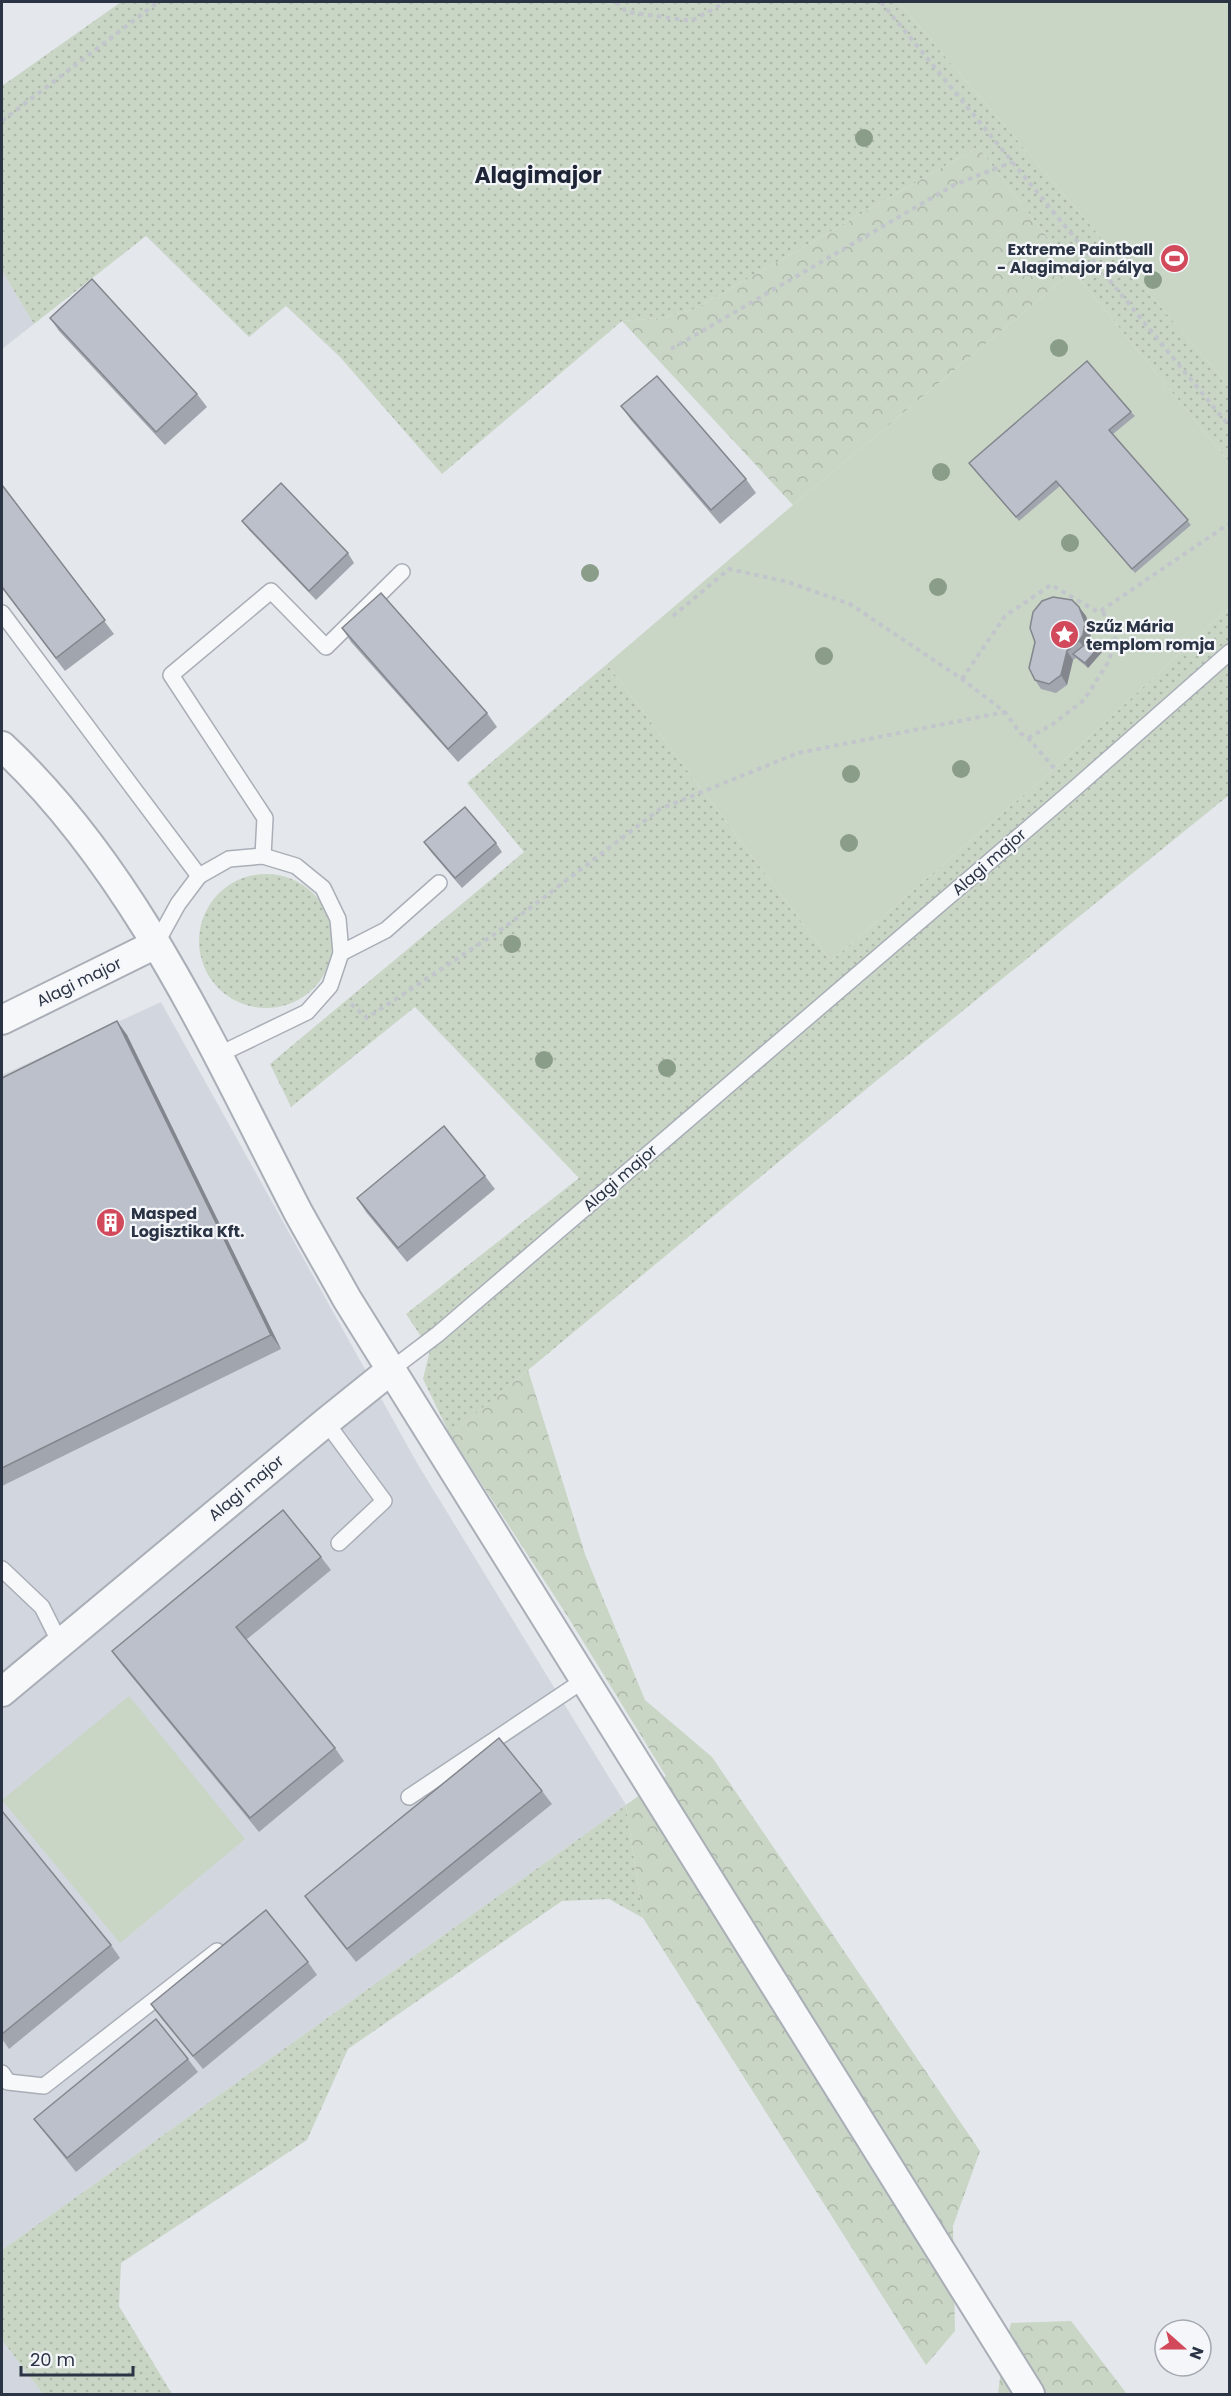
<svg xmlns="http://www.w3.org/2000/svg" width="1231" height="2396" font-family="Poppins,sans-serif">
	<defs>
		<pattern id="grass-dots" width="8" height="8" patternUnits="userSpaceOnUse" patternTransform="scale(1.5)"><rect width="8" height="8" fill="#c9d6c5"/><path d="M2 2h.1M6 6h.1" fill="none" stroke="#adb8ab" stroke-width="1.8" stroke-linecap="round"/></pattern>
		<pattern id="forest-crowns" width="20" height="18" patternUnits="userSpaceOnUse" patternTransform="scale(1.5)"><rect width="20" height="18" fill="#c9d6c5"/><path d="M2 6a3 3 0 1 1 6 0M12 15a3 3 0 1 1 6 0" fill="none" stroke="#adb8ab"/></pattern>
	</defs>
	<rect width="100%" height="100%" fill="#e4e7ec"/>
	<g fill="#d2d6de">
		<polygon points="2,271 34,324 2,349"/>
		<polygon points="161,1002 417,1463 626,1805 2,2250 2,1075"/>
		<polygon points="2,2340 43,2394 2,2394"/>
	</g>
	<g fill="url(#grass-dots)">
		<polygon points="121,2 898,2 1229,386 1229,462 1073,271 978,147 695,309 662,318 622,321 442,474 340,357 286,306 249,337 146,236 34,324 2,271 2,86"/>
		<polygon points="1229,608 1229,795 870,1086 450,1435 423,1379 430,1350 406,1314 579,1178 415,1007 291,1107 270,1064 524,852 467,783 607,664 831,961 1064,760"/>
		<circle cx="266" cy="941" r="67"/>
		<polygon points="626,1805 643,1918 609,1899 562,1901 348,2049 307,2140 121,2263 119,2306 172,2394 43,2394 2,2340 2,2250"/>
	</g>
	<g fill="url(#forest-crowns)">
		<polygon points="978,147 1073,271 793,505 622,321 662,318 695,309"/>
		<polygon points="528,1370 586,1557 645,1700 712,1757 980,2151 953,2226 955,2331 926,2365 643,1918 626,1805 666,1776 568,1617 450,1435"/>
		<polygon points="1071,2321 1127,2394 998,2394 1002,2361 1011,2323"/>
	</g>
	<g fill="#c9d6c5">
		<polygon points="898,2 1229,2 1229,386"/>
		<polygon points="1073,271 1229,462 1229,608 1064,760 831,961 607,664 793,505"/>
		<polygon points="129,1696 245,1839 120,1943 2,1800"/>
	</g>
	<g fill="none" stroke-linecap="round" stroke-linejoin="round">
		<defs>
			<g id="lane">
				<polyline points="2,613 199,876"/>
				<polyline points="263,856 265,818 171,675 271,591 326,647 402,572"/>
				<polyline points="156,944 178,904 199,876 229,859 263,856 296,866 323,888 338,919 341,953 330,986 307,1012 218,1055"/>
				<polyline points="341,953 386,930 439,883"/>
				<polyline points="392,1369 438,1334 1073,790 1230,652"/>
				<polyline points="326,1422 384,1501 339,1543"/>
				<polyline points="2,1569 42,1607 60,1643"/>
				<polyline points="409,1797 584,1680"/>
				<polyline points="2,2073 8,2082 44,2086 217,1951"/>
			</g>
			<g id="street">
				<path d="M2 746C136 871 215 1052 298 1212 314 1241 331 1270 347 1299L1030 2394"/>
				<polyline points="2,1020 156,944"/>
				<polyline points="2,1692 326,1422 392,1369"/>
			</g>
		</defs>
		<use href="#lane" stroke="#a9aeb7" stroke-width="18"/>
		<use href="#street" stroke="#a9aeb7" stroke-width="32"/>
		<g stroke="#c2c5cb" stroke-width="4" stroke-dasharray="4.5 4.5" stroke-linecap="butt">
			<polyline points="616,2 627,12 691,21 726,2"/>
			<polyline points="881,2 1230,427"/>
			<polyline points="2,121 158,2"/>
			<polyline points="671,349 954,185 1012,162"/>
			<polyline points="673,616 729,569 788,582 850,604 962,679 1005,712 1020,733 1028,738 1055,769"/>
			<polyline points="962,679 1005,616 1051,585 1098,612 1102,610 1230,523"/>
			<polyline points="1028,738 1053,724 1084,700 1109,661 1115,638 1102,610"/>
			<polyline points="351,1004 367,1018 505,927 660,809 798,753 1005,712"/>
		</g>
		<use href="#lane" stroke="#f7f8fa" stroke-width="15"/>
		<use href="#street" stroke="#f7f8fa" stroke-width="28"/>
	</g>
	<g fill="#899d89">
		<circle cx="864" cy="138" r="9"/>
		<circle cx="1153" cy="280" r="9"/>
		<circle cx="1059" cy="348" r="9"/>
		<circle cx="941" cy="472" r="9"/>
		<circle cx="1070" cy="543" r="9"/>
		<circle cx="590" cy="573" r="9"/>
		<circle cx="938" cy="587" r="9"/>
		<circle cx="824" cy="656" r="9"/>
		<circle cx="961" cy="769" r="9"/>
		<circle cx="851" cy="774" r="9"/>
		<circle cx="849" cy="843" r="9"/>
		<circle cx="512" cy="944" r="9"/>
		<circle cx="544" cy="1060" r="9"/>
		<circle cx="667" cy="1068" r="9"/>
	</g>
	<g fill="#a1a5ae">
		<polygon points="50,318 197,394 207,407 165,445 59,331"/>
		<polygon points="621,406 746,479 756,493 720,524 631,420"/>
		<polygon points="1131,412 1135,416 1113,434 1191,525 1135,573 1060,486 1019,521 969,463"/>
		<polygon points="2,485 114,634 65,671 2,588"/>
		<polygon points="242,521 348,553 354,563 316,600 249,530"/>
		<polygon points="1079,607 1086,616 1091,632 1090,641 1098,648 1102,652 1088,668 1076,658 1073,660 1067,685 1056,693 1041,689 1035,680"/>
		<polygon points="342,628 487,713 497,727 458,762 351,642"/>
		<polygon points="424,842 496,843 502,852 462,888 431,852"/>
		<polygon points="117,1021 127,1035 281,1349 2,1486 2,1078"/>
		<polygon points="485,1176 495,1189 407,1262 366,1212 357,1198"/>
		<polygon points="321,1557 331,1570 246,1640 335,1748 344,1761 259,1832 122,1665 112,1651"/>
		<polygon points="542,1791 552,1804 356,1962 314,1909 305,1896"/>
		<polygon points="2,1811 111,1945 120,1958 9,2049 2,2039"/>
		<polygon points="308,1962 317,1975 203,2069 161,2018 151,2004"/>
		<polygon points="188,2059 198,2072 76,2172 44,2132 34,2119"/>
	</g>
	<g fill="#83868d">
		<polygon points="1079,607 1086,616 1091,632 1089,644 1086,650 1079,641"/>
		<polygon points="1098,648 1102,652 1088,668 1085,663"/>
		<polygon points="1067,651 1073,660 1067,685 1061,675"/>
		<polygon points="117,1021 127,1035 281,1349 271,1335"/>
	</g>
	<g fill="#bbc0ca" stroke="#83868d" stroke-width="1.5">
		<polygon points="92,279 197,394 156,432 50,318"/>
		<polygon points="1087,361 1131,412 1109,430 1188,520 1132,569 1056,481 1016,517 969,463"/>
		<polygon points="657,376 746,479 711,510 621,406"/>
		<polygon points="281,483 348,553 309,591 242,521"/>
		<polygon points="2,485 105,620 56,658 2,587"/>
		<polygon points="381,593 487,713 448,749 342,628"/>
		<polygon points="1053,597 1072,600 1079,607 1085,623 1083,635 1079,641 1067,651 1061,675 1049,684 1035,680 1029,668 1035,642 1030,628 1033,612 1042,601"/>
		<polygon points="1087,638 1098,648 1085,663 1073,654 1083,646"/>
		<polygon points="465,807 496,843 455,878 424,842"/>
		<polygon points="117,1021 271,1335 2,1468 2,1078"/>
		<polygon points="444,1126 485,1176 398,1248 357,1198"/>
		<polygon points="283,1510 321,1557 236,1627 335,1748 250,1818 112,1651"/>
		<polygon points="499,1738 542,1791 347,1949 305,1896"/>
		<polygon points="2,1811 111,1945 2,2034"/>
		<polygon points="266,1910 308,1962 193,2056 151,2004"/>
		<polygon points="156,2019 188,2059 67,2158 34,2119"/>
	</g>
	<defs>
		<symbol id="stadium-disc" viewBox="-11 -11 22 22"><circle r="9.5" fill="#d1495b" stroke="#f4f6f9"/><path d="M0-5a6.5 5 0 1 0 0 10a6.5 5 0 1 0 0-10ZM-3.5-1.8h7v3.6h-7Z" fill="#fff"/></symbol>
		<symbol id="sight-disc" viewBox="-11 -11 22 22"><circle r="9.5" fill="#d1495b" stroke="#f4f6f9"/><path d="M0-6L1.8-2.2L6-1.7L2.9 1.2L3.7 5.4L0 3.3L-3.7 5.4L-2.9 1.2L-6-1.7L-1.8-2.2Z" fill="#fff"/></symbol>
		<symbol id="building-disc" viewBox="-11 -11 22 22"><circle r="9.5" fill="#d1495b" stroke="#f4f6f9"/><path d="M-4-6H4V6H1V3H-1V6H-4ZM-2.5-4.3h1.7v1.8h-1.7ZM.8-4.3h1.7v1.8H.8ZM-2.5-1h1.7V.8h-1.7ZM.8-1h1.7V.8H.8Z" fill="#fff"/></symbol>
	</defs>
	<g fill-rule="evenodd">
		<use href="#stadium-disc" x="1158" y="242" width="33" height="33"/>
		<use href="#sight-disc" x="1048" y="618" width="33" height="33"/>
		<use href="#building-disc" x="94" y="1206" width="33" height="33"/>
	</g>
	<g text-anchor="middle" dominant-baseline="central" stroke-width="4.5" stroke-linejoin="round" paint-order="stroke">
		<g font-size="16" font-weight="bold" fill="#2b3445" stroke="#f4f6f9" text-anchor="start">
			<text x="1153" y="249" text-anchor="end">Extreme Paintball<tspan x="1153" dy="18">- Alagimajor pálya</tspan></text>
			<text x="1086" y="626">Szűz Mária<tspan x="1086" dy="18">templom romja</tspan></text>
			<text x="131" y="1213">Masped<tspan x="131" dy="18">Logisztika Kft.</tspan></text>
		</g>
		<g font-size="16" fill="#2b3445" stroke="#f4f6f9">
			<text transform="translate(989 862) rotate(-41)">Alagi major</text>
			<text transform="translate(79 982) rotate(-26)">Alagi major</text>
			<text transform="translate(620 1178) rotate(-41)">Alagi major</text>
			<text transform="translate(246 1488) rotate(-40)">Alagi major</text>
		</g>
		<g font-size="22" font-weight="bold" fill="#1d2536" stroke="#f4f6f9">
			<text x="538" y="175">Alagimajor</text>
		</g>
	</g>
	<rect width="1231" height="2396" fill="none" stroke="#2b3445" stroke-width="6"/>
	<g transform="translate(1183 2348) rotate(111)"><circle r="28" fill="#f4f6f9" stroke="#a4a8b1" stroke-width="1.5"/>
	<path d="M0-4.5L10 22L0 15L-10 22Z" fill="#d1495b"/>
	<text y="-9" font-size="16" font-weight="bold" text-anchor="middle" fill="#2b3445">N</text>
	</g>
	<path d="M21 2366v9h112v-9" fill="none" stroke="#2b3445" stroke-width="3"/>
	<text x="30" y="2366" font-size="18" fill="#2b3445" stroke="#f4f6f9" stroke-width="4.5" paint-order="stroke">20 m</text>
</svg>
